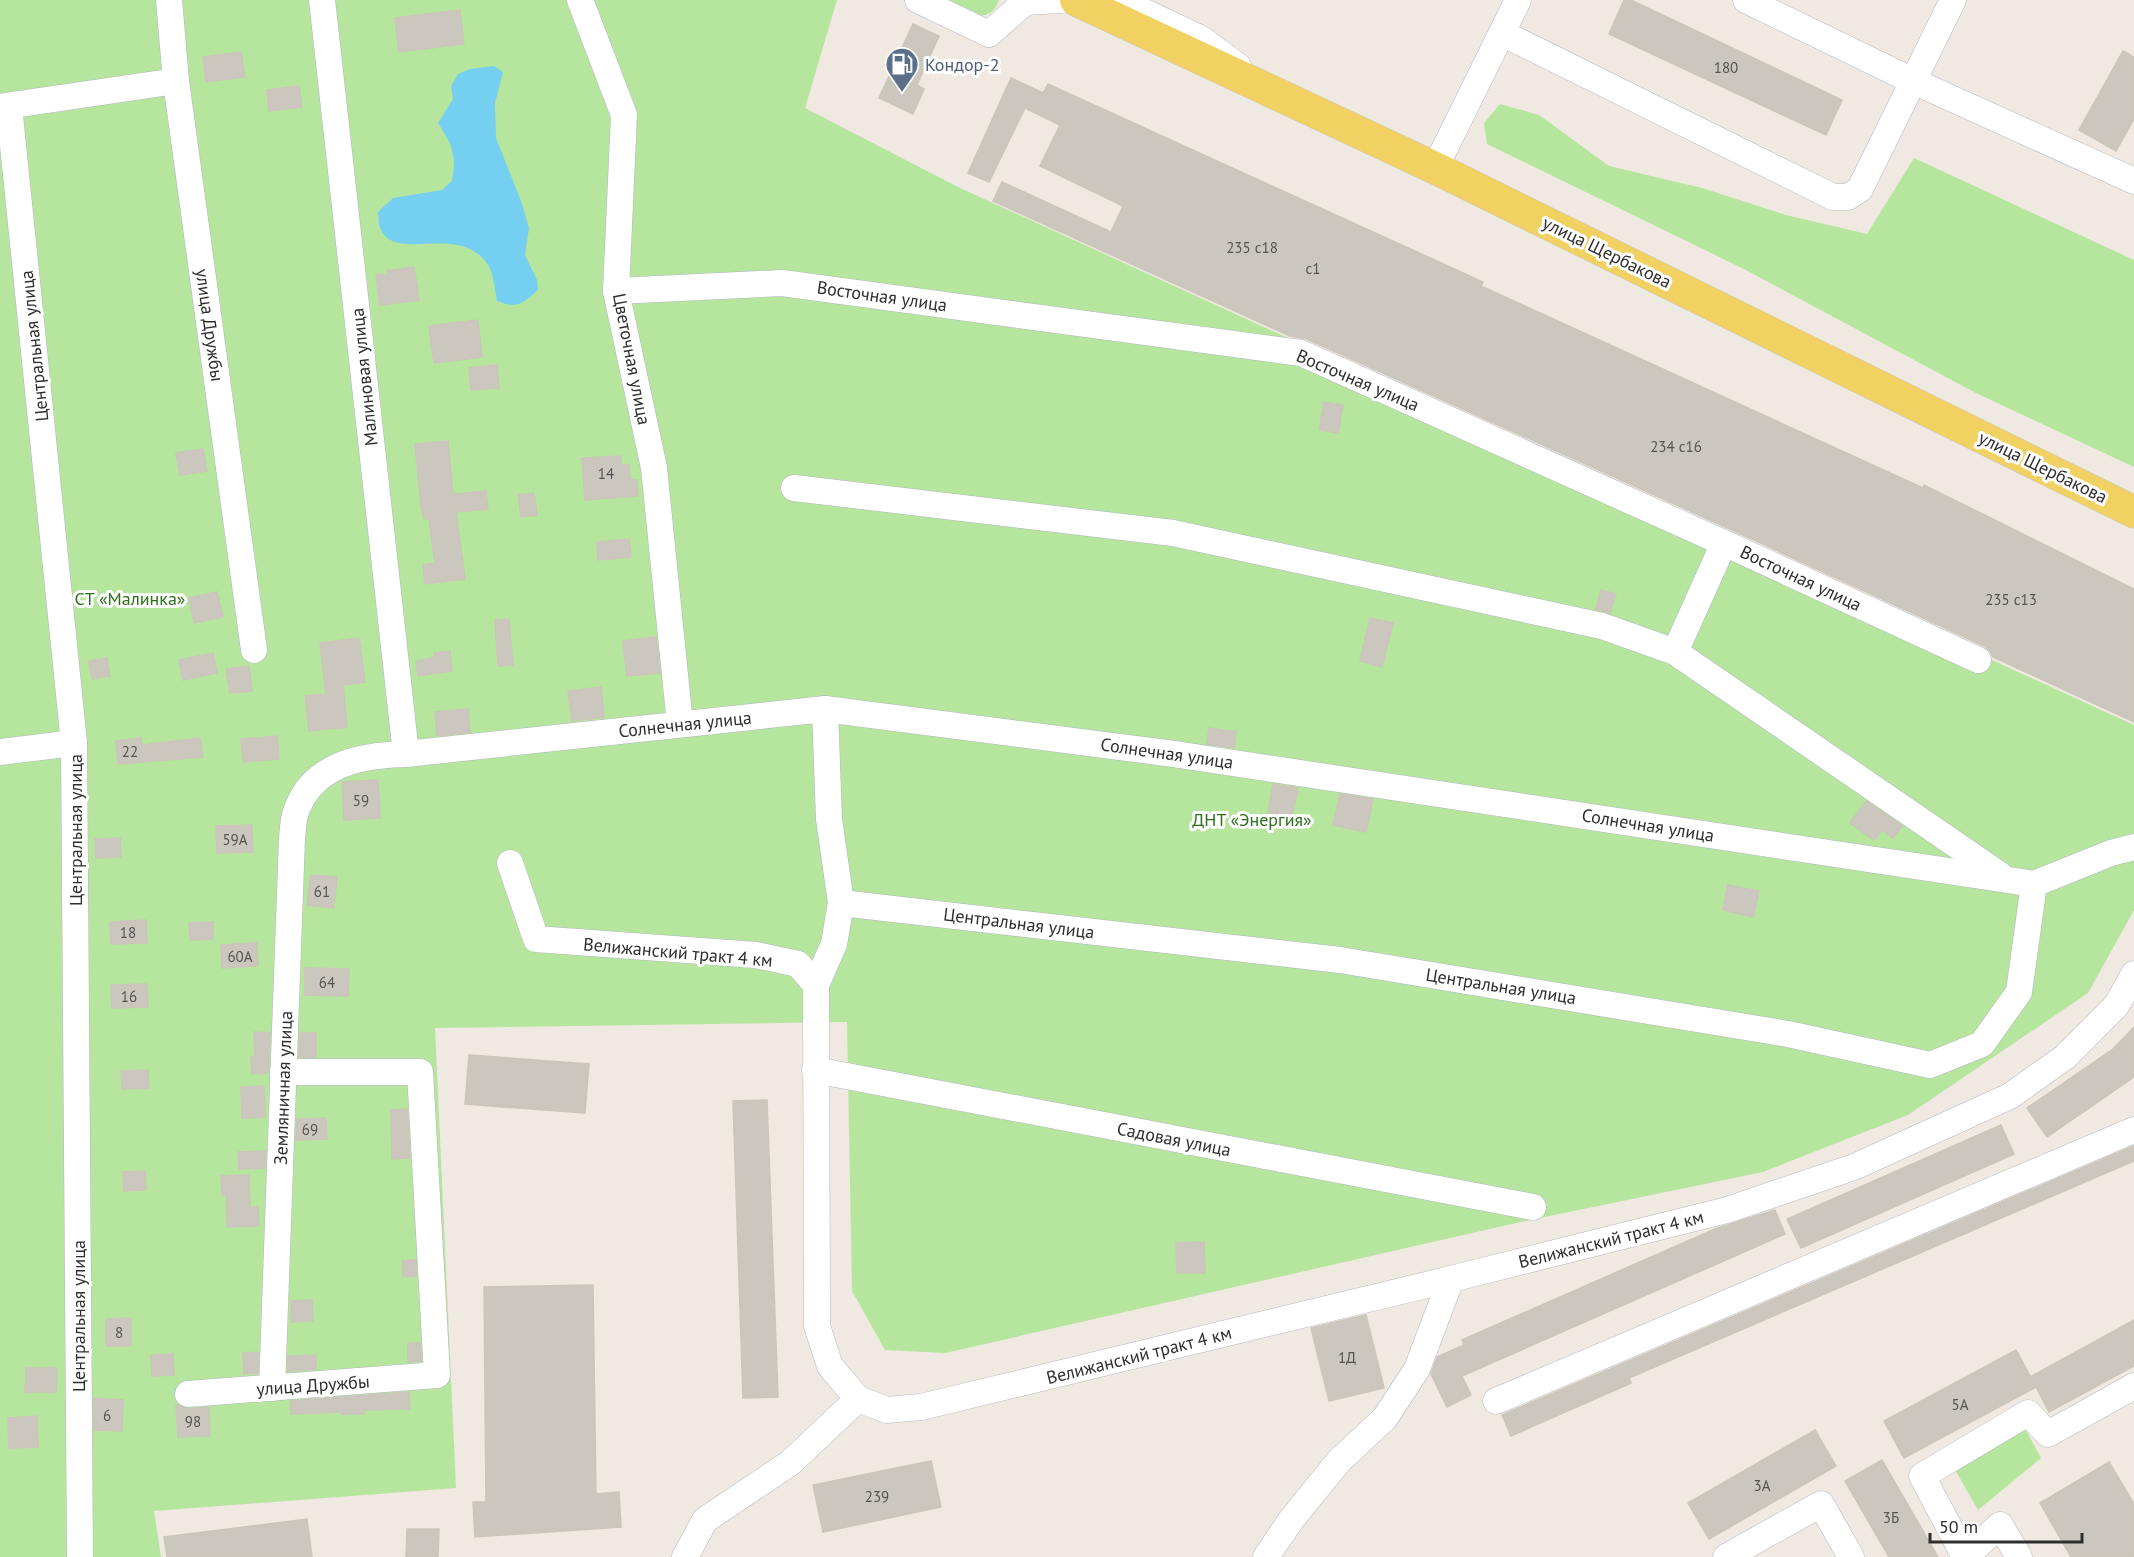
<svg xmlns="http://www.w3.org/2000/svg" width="2134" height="1557" font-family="'PT Sans',sans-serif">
	<rect width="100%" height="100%" fill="#efe9e1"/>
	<g fill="#b6e59e">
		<polygon points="0,0 837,0 805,108 958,187 2134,725 2134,910 2088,993 1908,1115 1763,1172 1516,1223 945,1353 885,1350 852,1291 847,1022 435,1028 456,1488 154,1511 161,1557 0,1557"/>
		<path d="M940 0H999C989 30 959 9 940 0Z"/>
		<polygon points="1500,104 1539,115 1609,166 1702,188 1786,215 1867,234 1914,158 2134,260 2134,467 1974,392 1744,269 1487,144 1484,123"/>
		<polygon points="2022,1423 2041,1458 1978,1510 1950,1461"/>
	</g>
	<path fill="#75cff0" d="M494 66 503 72 495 103 496 138 521 201 529 228 525 255 537 280 538 290C522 304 518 309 497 301 495 290 494 275 488 265 460 222 397 263 381 230 378 225 379 218 378 212L393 198 442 190 452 181C457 155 452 144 438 123L453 99 451 86 458 74 470 69Z"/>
	<g fill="#cbc7bf" stroke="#cbc5ba" stroke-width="1.5">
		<polygon points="1624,0 1631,0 1842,100 1826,135 1609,34"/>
		<polygon points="460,10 464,44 399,52 395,18"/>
		<polygon points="913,24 939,36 917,85 924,89 913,114 879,98"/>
		<polygon points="2123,51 2134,57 2134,119 2116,151 2079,130"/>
		<polygon points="241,52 245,77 206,82 203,57"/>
		<polygon points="1011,78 1043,93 1048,84 1483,282 1481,286 1923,488 1924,485 2134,589 2134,722 1993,657 1990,651 1984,646 1730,529 1307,339 1290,336 993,201 1002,182 1111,232 1123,206 1040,166 1060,125 1025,108 989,182 968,173"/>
		<polygon points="299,86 302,107 269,111 267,90"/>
		<polygon points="414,267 419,300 380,305 376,275 387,274 387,271"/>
		<polygon points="478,320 482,357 434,363 429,326"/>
		<polygon points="497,365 499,388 471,390 469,368"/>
		<polygon points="1324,402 1343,405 1338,433 1319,430"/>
		<polygon points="448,441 453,494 486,491 488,509 456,512 465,579 425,584 423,565 435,563 429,518 424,519 421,505 415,444"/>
		<polygon points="203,449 207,471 180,475 176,453"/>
		<polygon points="621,456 621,465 629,465 630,480 637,480 638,496 585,500 582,458"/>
		<polygon points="534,493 537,515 521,517 518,495"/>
		<polygon points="629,539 631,557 598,560 597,542"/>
		<polygon points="1601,590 1616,594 1610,613 1596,609"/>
		<polygon points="217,592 223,617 194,623 189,598"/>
		<polygon points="1370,618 1393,623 1382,667 1360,661"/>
		<polygon points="509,619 513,665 498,666 495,620"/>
		<polygon points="656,637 660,673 627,676 623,641"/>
		<polygon points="359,638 365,682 343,685 347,727 309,731 305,696 326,694 320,643"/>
		<polygon points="450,651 452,671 418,676 416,661 434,658 434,653"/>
		<polygon points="213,653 217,673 183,680 179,660"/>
		<polygon points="107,658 110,676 92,679 89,661"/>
		<polygon points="249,666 252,691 230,693 226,669"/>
		<polygon points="601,687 604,717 572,721 568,691"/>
		<polygon points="468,709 470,732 437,736 435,712"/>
		<polygon points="1209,728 1236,732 1234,748 1207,744"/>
		<polygon points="277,736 279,759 243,762 241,739"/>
		<polygon points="141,738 142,745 200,738 203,757 118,764 116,741"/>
		<polygon points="378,780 380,818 344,820 342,782"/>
		<polygon points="1273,784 1298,788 1292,818 1268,814"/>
		<polygon points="1340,794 1373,799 1366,832 1333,825"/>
		<polygon points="1866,801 1902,826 1893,838 1882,830 1874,840 1850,823"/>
		<polygon points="252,825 253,852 217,853 216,826"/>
		<polygon points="120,838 121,857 96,858 95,839"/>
		<polygon points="311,875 337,877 334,908 307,905"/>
		<polygon points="1728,885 1759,891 1753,917 1723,910"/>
		<polygon points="146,920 147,943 111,944 110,922"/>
		<polygon points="213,922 213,939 190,940 189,923"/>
		<polygon points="257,943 258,966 222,968 221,945"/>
		<polygon points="305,968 349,969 348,996 305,995"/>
		<polygon points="147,984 148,1007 112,1008 111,985"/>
		<polygon points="2134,1027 2134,1077 2047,1137 2027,1108 2113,1049"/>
		<polygon points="254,1032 270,1033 268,1073 252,1074 251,1057 255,1057"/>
		<polygon points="300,1033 316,1033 316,1057 299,1057"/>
		<polygon points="469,1055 589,1064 585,1113 465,1104"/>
		<polygon points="148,1070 149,1088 122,1089 121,1071"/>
		<polygon points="264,1086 265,1117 242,1118 241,1087"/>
		<polygon points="767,1100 778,1397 743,1398 733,1101"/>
		<polygon points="407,1109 410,1158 392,1159 391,1110"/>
		<polygon points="326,1118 327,1139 296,1140 297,1119"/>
		<polygon points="2001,1125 2014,1154 1801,1248 1787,1219"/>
		<polygon points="2134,1146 2134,1161 1629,1378 1631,1383 1511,1436 1502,1415"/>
		<polygon points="266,1151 265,1168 239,1169 238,1152"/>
		<polygon points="145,1171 146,1190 124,1191 123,1172"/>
		<polygon points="249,1175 250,1208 258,1207 259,1226 227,1227 226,1195 222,1195 221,1176"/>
		<polygon points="1775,1210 1785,1234 1462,1376 1471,1395 1447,1407 1431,1374 1437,1357 1464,1345 1462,1340 1715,1229"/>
		<polygon points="1204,1242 1205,1273 1177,1273 1176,1243"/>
		<polygon points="416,1260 416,1276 403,1277 402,1261"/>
		<polygon points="593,1285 596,1494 619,1492 621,1527 475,1537 473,1502 486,1502 484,1287"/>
		<polygon points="312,1300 313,1321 291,1322 291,1301"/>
		<polygon points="1366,1315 1384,1388 1329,1401 1311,1328"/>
		<polygon points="131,1318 131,1346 106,1346 106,1319"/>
		<polygon points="2134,1320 2134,1366 2049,1412 2036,1387 1904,1458 1884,1421 2016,1350 2033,1381 2030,1377"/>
		<polygon points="408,1343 420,1343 421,1361 408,1362"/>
		<polygon points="258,1352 258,1373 244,1374 243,1353"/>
		<polygon points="173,1354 174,1375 152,1376 151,1355"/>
		<polygon points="316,1355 316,1369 288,1371 288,1356"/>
		<polygon points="26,1368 57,1368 56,1392 25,1392"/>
		<polygon points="409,1392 410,1409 363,1410 364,1414 342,1414 342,1412 291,1414 290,1401"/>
		<polygon points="94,1398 123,1400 122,1431 94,1430"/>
		<polygon points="176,1405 189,1409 209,1407 210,1436 178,1437"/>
		<polygon points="37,1416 38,1447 9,1448 8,1418"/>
		<polygon points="1815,1430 1836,1466 1709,1539 1688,1503"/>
		<polygon points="1882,1460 1938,1557 1889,1557 1845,1481"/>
		<polygon points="931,1461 941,1507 823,1532 813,1485"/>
		<polygon points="2109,1462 2134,1504 2134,1557 2071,1557 2040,1503"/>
		<polygon points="307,1519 312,1557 167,1557 164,1537"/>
		<polygon points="407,1529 439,1529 438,1557 406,1557"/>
	</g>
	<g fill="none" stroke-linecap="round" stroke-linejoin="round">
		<defs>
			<g id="minor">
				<polyline points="169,0 176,81 254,650"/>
				<polyline points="322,0 406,754"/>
				<polyline points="580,0 624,115 616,291 654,468 680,724"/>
				<polyline points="918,0 989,34 1025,2 1061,0"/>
				<polyline points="1119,0 1200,38 1238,66"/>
				<polyline points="1746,0 1913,81 2134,181"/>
				<polyline points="1502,33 1833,197 1848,197 1860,189 1953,0"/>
				<polyline points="9,106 74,743 80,1557"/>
				<polyline points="0,107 176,81"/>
				<polyline points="1435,168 1518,0"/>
				<polyline points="616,291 782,283 1301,353 1724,543 1978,660"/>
				<polyline points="794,488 1173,533 1602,626 1675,652 2000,875"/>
				<polyline points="1675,652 1724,543"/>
				<polyline points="0,752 74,743"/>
				<polyline points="510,863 536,939 756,955 798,964 816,985 817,1326 830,1366 858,1399 887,1410 921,1407 1451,1279 1727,1210 1854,1167 2010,1096 2065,1057 2116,1006 2134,974"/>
				<polyline points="2034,884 2111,853 2134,847"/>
				<polyline points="841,903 1340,960 1788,1034 1930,1065 1982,1044 2019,992 2034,884"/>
				<polyline points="816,985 834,944 841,903 829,819 825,709"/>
				<polyline points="815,1070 1533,1207"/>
				<path d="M272 1388 292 838C293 831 293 822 295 815 310 764 361 755 406 754L825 709 1174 754 2034 884"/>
				<polyline points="188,1394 437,1375 420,1072 283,1072"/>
				<polyline points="1496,1401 2134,1130"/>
				<polyline points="685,1557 705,1520 790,1463 858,1399"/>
				<polyline points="1266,1557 1291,1520 1339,1461 1385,1418 1417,1369 1451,1279"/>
				<polyline points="1726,1557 1821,1504 1851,1557"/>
				<polyline points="1965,1557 1922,1476 2028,1413 2048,1434 2134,1386"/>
				<polyline points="1965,1557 2000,1525 2019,1557"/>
			</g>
			<polyline id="major" points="1076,0 1435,168 2134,512"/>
		</defs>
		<use href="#minor" stroke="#b4b7c1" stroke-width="27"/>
		<use href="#major" stroke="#c9c9c9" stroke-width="33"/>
		<use href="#minor" stroke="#fff" stroke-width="26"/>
		<use href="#major" stroke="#f2d163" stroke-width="32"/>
	</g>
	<defs>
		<symbol id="fuel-pin" viewBox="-11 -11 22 30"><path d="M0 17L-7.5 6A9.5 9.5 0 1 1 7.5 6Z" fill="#5c6f8a" stroke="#fff"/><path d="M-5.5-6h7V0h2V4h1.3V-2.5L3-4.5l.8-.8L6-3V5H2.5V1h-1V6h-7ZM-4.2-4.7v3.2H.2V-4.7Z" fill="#fff"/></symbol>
	</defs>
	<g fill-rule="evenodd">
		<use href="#fuel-pin" x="883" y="45" width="38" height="52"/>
	</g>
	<g text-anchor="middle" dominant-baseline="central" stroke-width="6" stroke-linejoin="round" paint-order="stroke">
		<g font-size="15" fill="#555452">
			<text x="1726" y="67">180</text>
			<text x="1252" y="247">235 с18</text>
			<text x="1313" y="268">с1</text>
			<text x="1676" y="446">234 с16</text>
			<text x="606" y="473">14</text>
			<text x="2011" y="599">235 с13</text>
			<text x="130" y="751">22</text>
			<text x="361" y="800">59</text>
			<text x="235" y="839">59А</text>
			<text x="322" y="891">61</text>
			<text x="128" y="932">18</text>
			<text x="240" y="956">60А</text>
			<text x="327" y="982">64</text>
			<text x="129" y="996">16</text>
			<text x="310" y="1129">69</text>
			<text x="119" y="1332">8</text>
			<text x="1347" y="1357">1Д</text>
			<text x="1960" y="1404">5А</text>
			<text x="107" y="1415">6</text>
			<text x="193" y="1421">98</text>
			<text x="1762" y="1485">3А</text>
			<text x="877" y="1496">239</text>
			<text x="1891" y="1517">3Б</text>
		</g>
		<g font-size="18" fill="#4e5e75" stroke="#fff" text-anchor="start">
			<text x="925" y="64">Кондор-2</text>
		</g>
		<g font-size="18" fill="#2e2e2e" stroke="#fff">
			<text transform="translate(1607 252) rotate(26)">улица Щербакова</text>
			<text transform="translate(882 296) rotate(8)">Восточная улица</text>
			<text transform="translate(210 325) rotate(82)">улица Дружбы</text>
			<text transform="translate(34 346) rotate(-96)">Центральная улица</text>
			<text transform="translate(632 359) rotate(79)">Цветочная улица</text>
			<text transform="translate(364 377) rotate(-96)">Малиновая улица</text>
			<text transform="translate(1358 380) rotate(23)">Восточная улица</text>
			<text transform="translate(2043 467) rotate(26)">улица Щербакова</text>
			<text transform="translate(1801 578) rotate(25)">Восточная улица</text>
			<text transform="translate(685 724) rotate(-6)">Солнечная улица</text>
			<text transform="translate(1167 753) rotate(8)">Солнечная улица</text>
			<text transform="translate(1648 825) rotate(9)">Солнечная улица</text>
			<text transform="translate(75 830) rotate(-90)">Центральная улица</text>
			<text transform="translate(1019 923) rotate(7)">Центральная улица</text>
			<text transform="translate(678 952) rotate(5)">Велижанский тракт 4 км</text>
			<text transform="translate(1501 986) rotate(9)">Центральная улица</text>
			<text transform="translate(283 1088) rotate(-88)">Земляничная улица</text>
			<text transform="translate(1174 1139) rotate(11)">Садовая улица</text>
			<text transform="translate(1611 1239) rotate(-14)">Велижанский тракт 4 км</text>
			<text transform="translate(78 1316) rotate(-90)">Центральная улица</text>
			<text transform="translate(1139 1355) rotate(-14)">Велижанский тракт 4 км</text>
			<text transform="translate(313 1385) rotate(-4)">улица Дружбы</text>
		</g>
		<g font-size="18" fill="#2c6e1b" stroke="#fff">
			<text x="130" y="598">CТ «Малинка»</text>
			<text x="1252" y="819">ДНТ «Энергия»</text>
		</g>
	</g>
	<path d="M1930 1533v9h152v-9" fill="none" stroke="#2e2e2e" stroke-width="3"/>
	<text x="1939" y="1533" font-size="18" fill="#2e2e2e" stroke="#ffffff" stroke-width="4.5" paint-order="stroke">50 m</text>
</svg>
